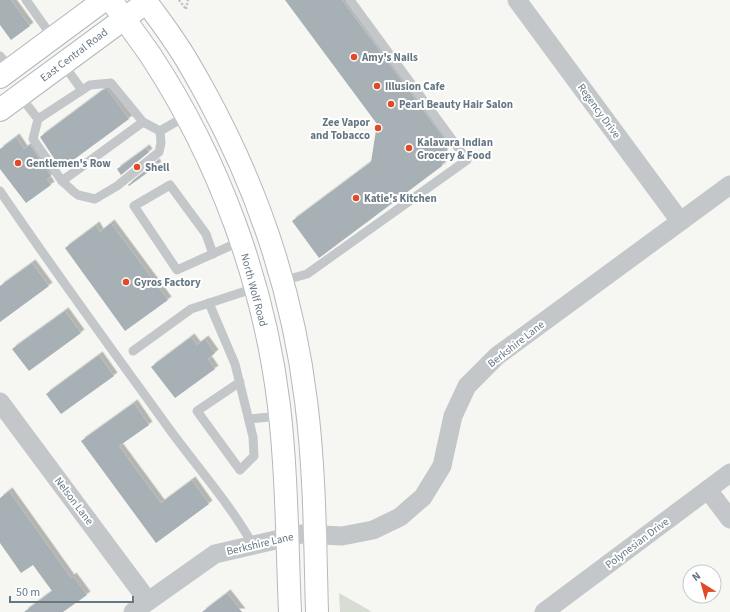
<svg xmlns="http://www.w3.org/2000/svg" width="730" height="612" font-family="'Source Sans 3',sans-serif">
	<defs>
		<filter id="shadow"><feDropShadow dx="3.5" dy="-3.5" stdDeviation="0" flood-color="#0004"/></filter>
	</defs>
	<rect width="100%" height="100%" fill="#f6f6f2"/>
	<polygon fill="#d7ddd3" points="339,593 369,610 371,612 340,612"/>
	<g fill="#a7b0b5" filter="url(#shadow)">
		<polygon points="0,0 11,0 30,26 11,40 0,25"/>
		<polygon points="285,0 342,0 446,141 442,166 319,258 292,221 371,162 377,124"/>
		<polygon points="107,89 129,119 61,169 40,137 103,90"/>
		<polygon points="16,137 24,149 30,145 51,176 47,179 51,185 26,203 0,169 0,149"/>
		<polygon points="146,148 149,152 121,175 117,169"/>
		<polygon points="156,162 158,165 129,186 128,185"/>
		<polygon points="111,223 168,300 125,331 65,248 96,225 100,232"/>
		<polygon points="32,263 49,286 0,322 0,286"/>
		<polygon points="65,311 81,333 29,371 12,349"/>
		<polygon points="191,337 197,345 205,339 215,353 208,359 215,369 175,398 151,367"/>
		<polygon points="99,355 114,376 61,414 46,394"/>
		<polygon points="134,403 149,425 119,446 161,503 192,480 209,504 156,543 81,441"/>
		<polygon points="9,491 71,578 73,576 87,595 63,612 24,612 52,591 33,565 21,573 0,543 0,498"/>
		<polygon points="227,593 242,612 202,612"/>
	</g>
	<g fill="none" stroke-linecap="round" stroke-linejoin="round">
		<defs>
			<g id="secondary">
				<path d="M111 0C124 19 138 37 151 56 219 160 264 282 279 406 287 474 287 543 290 612"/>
				<path d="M145 0C155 14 166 28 175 42 187 59 197 78 207 96 258 190 293 294 306 401 315 471 315 542 317 612"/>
				<polyline points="0,77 104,0"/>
				<polyline points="0,110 136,10"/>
			</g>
		</defs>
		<use href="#secondary" stroke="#b3b9bd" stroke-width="24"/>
		<g stroke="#bdbfc1" stroke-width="2.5" stroke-dasharray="2 2" stroke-linecap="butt">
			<polyline points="179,0 186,9"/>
			<polyline points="186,9 188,0"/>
		</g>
		<g stroke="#c3c7ca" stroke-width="9">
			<polyline points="26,0 53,38"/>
			<polyline points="0,56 11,69"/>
			<polyline points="63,64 82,90"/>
			<polyline points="20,96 38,119 33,139 62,181 74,192 78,195 95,199 117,186 159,152 161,143 160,131 186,116"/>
			<polyline points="38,119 90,85 111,83 143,122 62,181"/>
			<polyline points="143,122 160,131"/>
			<path d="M0 191C55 272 113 351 170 430 198 468 230 504 253 545"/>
			<polyline points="213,254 206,234 170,185 134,206 177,270 241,241"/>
			<polyline points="282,281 307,274 467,160 350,0"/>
			<polyline points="209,303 235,364 253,437 254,456 240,470 197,411 240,382"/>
			<polyline points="133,351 191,309 255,288"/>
			<polyline points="249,419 280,416"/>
		</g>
		<g stroke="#c3c7ca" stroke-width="19">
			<polyline points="517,0 680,221"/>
			<polyline points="0,402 148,601"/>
			<polyline points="708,490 730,519"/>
			<polyline points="133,612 215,554 301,534 342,536 373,530 400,517 423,497 442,466 453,416 467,386 497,356 730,185"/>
			<polyline points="544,612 730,473"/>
		</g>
		<use href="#secondary" stroke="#fff" stroke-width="22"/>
	</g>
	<g fill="#e14a26" stroke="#fff" stroke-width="1.5">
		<circle cx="354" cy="57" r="4"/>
		<circle cx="377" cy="86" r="4"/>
		<circle cx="391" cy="104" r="4"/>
		<circle cx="378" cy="128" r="4"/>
		<circle cx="409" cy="148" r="4"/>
		<circle cx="18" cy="163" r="4"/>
		<circle cx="137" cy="167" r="4"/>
		<circle cx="356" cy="198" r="4"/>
		<circle cx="126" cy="282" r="4"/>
	</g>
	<g text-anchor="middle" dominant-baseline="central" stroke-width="4" stroke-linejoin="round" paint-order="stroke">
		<g font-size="11" fill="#657783" stroke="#fff">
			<text transform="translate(74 55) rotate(-37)">East Central Road</text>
			<text transform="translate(599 111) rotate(54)">Regency Drive</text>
			<text transform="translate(254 290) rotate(75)">North Wolf Road</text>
			<text transform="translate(516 344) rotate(-38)">Berkshire Lane</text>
			<text transform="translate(74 501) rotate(53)">Nelson Lane</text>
			<text transform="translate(637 543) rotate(-37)">Polynesian Drive</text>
			<text transform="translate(260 544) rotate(-13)">Berkshire Lane</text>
		</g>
		<g font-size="11" font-weight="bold" fill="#657783" stroke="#fff" text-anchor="start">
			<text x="362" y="57">Amy's Nails</text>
			<text x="385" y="86">Illusion Cafe</text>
			<text x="399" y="104">Pearl Beauty Hair Salon</text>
			<text x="370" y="122" text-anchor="end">Zee Vapor<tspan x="370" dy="13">and Tobacco</tspan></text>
			<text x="417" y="142">Kalavara Indian<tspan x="417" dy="13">Grocery &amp; Food</tspan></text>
			<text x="26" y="163">Gentlemen's Row</text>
			<text x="145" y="167">Shell</text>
			<text x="364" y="198">Katie's Kitchen</text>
			<text x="134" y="282">Gyros Factory</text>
		</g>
	</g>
	<g transform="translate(702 584) rotate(323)"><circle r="19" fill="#ffffff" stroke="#c1c9cd"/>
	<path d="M0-3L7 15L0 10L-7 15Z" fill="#e14a26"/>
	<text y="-6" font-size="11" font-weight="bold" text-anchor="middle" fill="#657783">N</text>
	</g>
	<path d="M10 596v6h123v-6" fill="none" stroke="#657783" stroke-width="2"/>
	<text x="16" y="596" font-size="12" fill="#657783" stroke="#ffffff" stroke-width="3" paint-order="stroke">50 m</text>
</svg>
